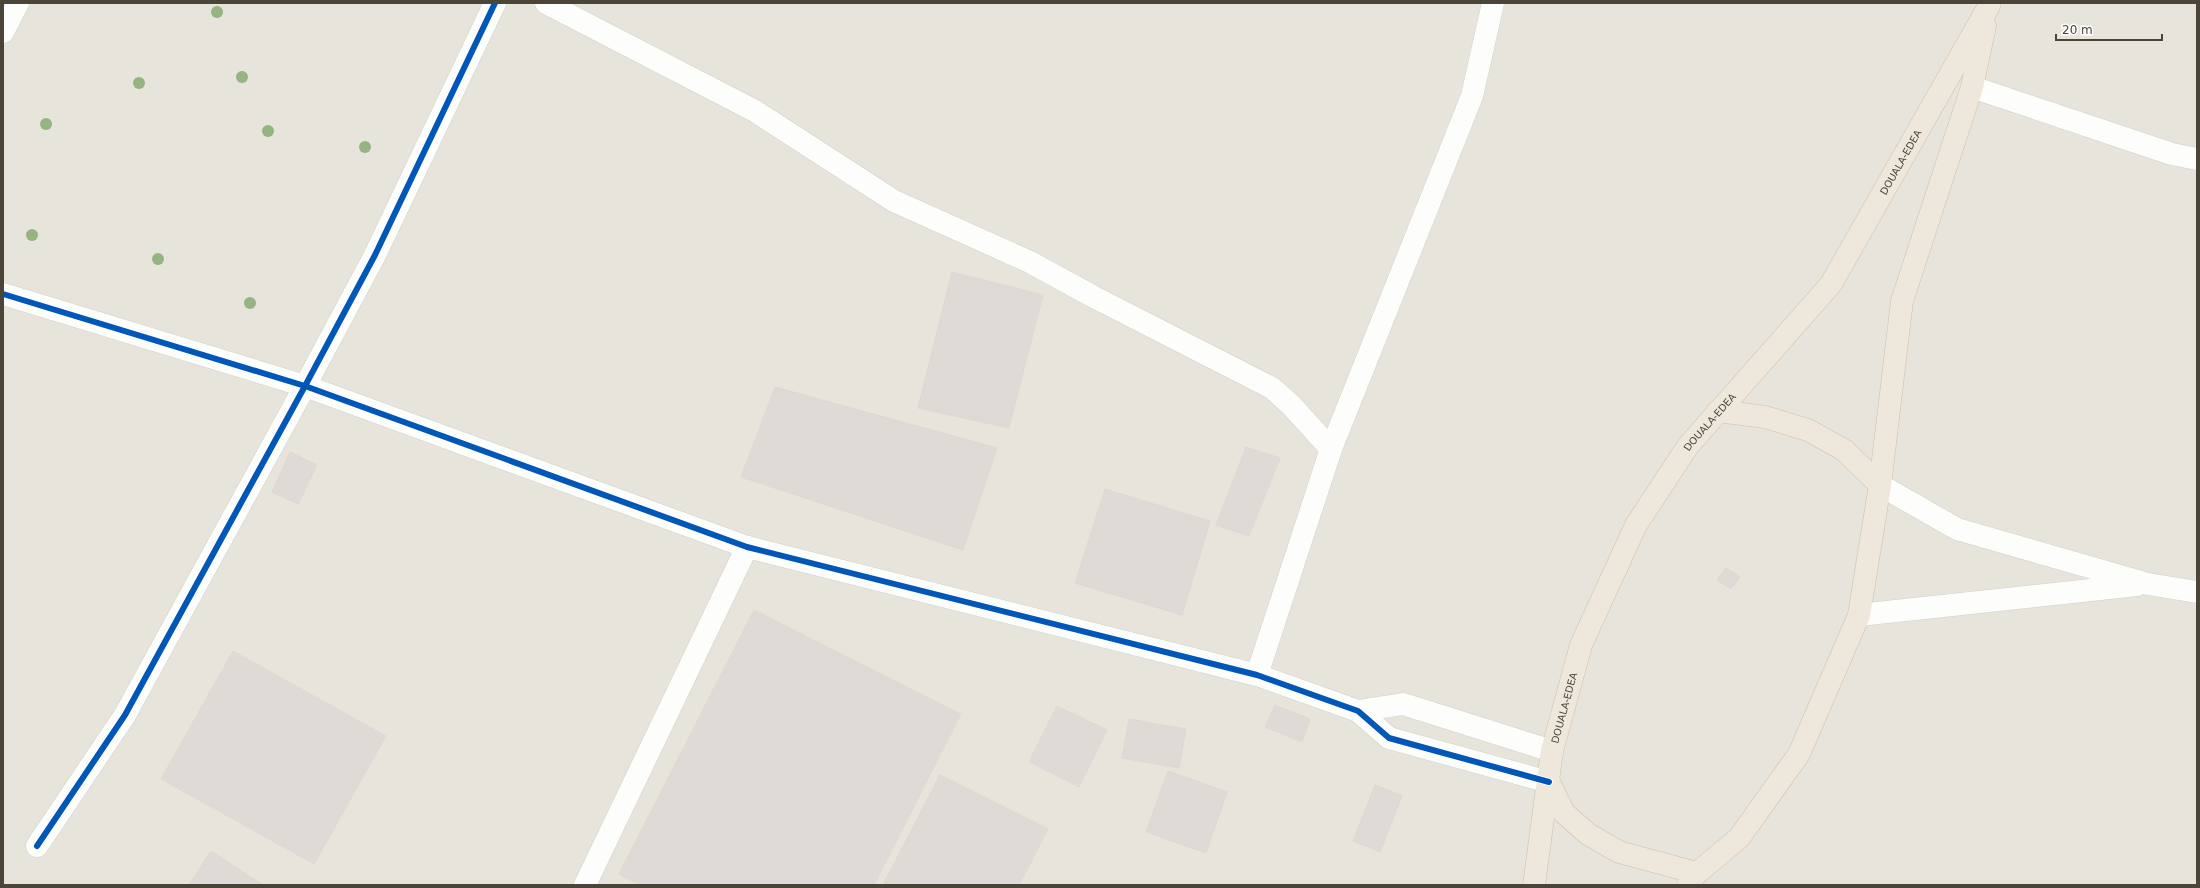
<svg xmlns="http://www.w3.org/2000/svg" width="2200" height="888" font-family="'DejaVu Sans',sans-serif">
	<rect width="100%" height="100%" fill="#f4f2ee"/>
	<rect fill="#e7e4dc" x="3" y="3" width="2194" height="882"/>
	<g fill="#dedbd6" stroke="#dcd9d4">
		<polygon points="952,272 1043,295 1009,428 918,408"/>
		<polygon points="775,387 997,448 963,550 741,477"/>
		<polygon points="1246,447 1280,458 1249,536 1216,525"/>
		<polygon points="290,452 317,465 298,504 272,492"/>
		<polygon points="1105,489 1210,521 1182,615 1075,583"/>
		<polygon points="1726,568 1740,577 1731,589 1717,580"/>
		<polygon points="754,610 961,714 874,885 640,885 619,874"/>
		<polygon points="233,651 386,736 314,864 161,779"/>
		<polygon points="1275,705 1310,719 1302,742 1265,727"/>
		<polygon points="1057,706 1107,730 1079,787 1029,762"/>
		<polygon points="1129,719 1186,729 1179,768 1122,758"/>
		<polygon points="1168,771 1227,792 1206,853 1146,832"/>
		<polygon points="940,775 1048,829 1019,885 883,885"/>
		<polygon points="1375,785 1402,796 1380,852 1353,841"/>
		<polygon points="211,851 263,885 189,885"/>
	</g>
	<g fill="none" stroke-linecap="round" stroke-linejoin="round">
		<defs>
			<g id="minor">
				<polyline points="546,3 755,111 894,201 1030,262 1094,297 1272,388 1291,405 1331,449"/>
				<polyline points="3,32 18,3"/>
				<polyline points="1972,87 2172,154 2197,159"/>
				<polyline points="3,294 305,386 747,547 1257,675 1358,711 1389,738 1549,782"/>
				<polyline points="1880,485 1957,529 2148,584 2197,592"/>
				<polyline points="1859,615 2137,585"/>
				<polyline points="1257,675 1331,449 1472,96 1493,3"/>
				<polyline points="1358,711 1403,704 1552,751"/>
				<polyline points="37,846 125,715 305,386 375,255 495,3"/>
				<polyline points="585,885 747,547"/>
			</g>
			<g id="highway">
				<polyline points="1718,411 1765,417 1808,430 1844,450 1880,485"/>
				<polyline points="1549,782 1564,813 1588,834 1619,852 1697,873"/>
				<path id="s1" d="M1534 885 1552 751 1581 645 1636 525 1688 446 1831 284 1989 6"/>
				<polyline points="1688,885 1697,873 1739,838 1799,754 1859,615 1880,485 1902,301 1972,87 1985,26"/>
			</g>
		</defs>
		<use href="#minor" stroke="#d2d0cb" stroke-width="23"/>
		<use href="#highway" stroke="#ccbfa9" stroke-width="23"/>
		<use href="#minor" stroke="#fdfdfc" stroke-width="22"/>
		<use href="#highway" stroke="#ede8db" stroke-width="22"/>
		<defs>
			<g id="cycleway">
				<polyline points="3,294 305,386 747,547 1257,675 1358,711 1389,738 1549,782"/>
				<polyline points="37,846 125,715 305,386 375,255 495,3"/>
			</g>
		</defs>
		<use href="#cycleway" stroke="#fff" stroke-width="8"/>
		<use href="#cycleway" stroke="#0057b8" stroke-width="6"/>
	</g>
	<g fill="#96b382">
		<circle cx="217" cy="12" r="6"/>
		<circle cx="242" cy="77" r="6"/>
		<circle cx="139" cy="83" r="6"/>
		<circle cx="46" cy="124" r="6"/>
		<circle cx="268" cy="131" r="6"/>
		<circle cx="365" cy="147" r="6"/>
		<circle cx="32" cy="235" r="6"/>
		<circle cx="158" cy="259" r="6"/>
		<circle cx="250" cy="303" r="6"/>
	</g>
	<g text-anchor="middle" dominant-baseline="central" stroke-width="3.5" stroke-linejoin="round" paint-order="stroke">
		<g font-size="10" fill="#4b4439" stroke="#fff">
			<text stroke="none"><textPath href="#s1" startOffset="828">DOUALA-EDEA</textPath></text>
			<text stroke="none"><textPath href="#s1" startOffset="504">DOUALA-EDEA</textPath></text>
			<text stroke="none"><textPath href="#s1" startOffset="180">DOUALA-EDEA</textPath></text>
		</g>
	</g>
	<rect width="2200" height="888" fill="none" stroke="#4b4439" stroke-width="8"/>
	<path d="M2056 34v6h106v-6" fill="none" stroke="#4b4439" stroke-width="2"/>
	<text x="2062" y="34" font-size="12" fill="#4b4439" stroke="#ffffff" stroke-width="3" paint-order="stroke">20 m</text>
</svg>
